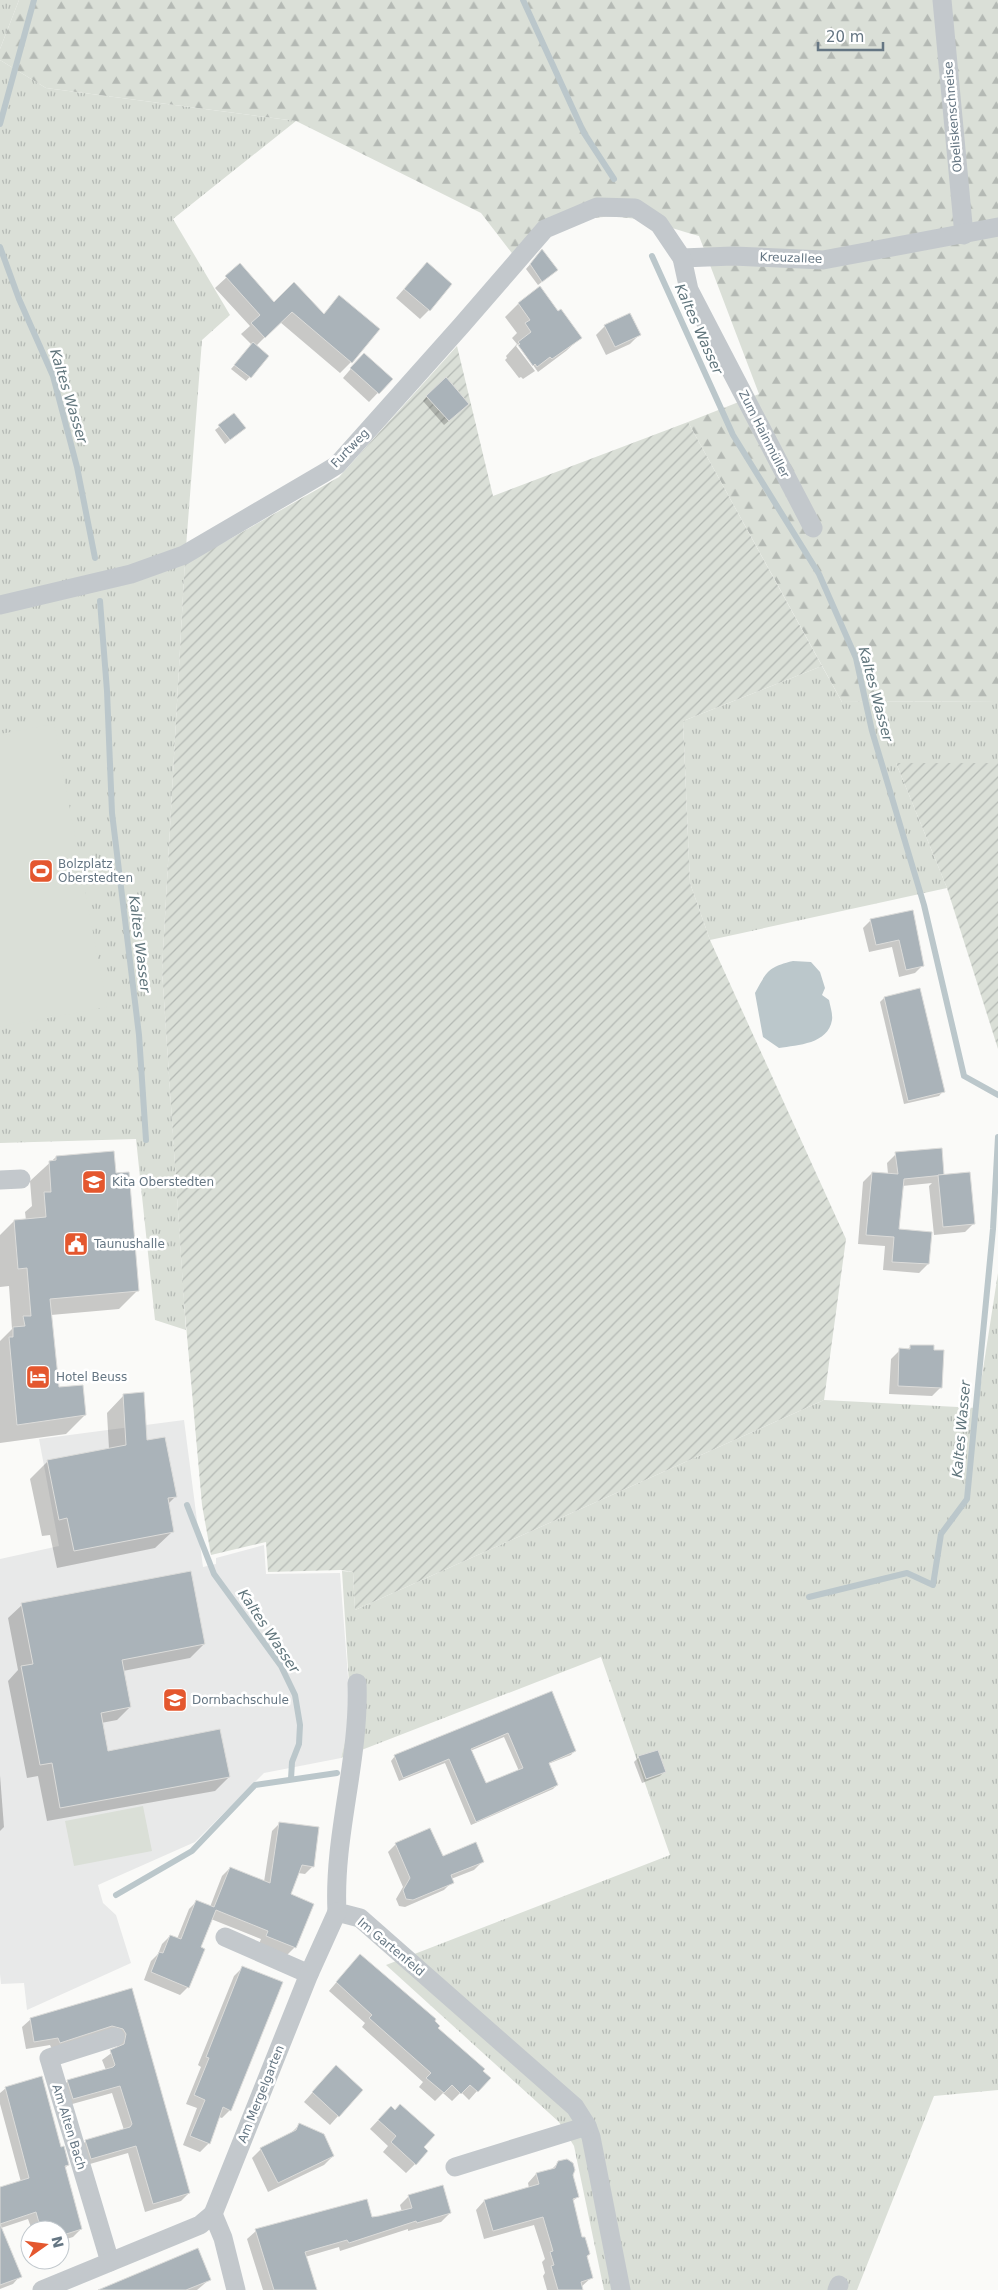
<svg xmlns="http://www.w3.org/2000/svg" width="998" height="2290" font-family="'DejaVu Sans',sans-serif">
	<defs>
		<pattern id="grass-tufts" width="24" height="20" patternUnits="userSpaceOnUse" patternTransform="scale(1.25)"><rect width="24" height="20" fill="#dadfd7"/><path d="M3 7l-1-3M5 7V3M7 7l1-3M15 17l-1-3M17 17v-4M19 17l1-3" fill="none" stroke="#b4b9b4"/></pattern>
		<pattern id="forest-firs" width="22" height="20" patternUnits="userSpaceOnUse" patternTransform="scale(1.25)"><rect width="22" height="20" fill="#dadfd7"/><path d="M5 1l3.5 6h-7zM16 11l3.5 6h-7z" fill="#b4b9b4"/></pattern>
		<pattern id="garden-furrows" width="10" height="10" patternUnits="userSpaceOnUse" patternTransform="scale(1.25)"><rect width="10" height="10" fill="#dadfd7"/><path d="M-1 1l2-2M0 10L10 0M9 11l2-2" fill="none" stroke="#b4b9b4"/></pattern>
	</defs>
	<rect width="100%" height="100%" fill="#fafaf8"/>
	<polygon fill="#e8e9e9" points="184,1420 203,1567 216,1564 216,1558 264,1545 266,1574 340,1573 351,1716 341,1758 264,1773 195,1842 98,1885 103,1903 116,1915 131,1963 27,2010 24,1983 1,1984 0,1974 0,1559 59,1546 39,1439"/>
	<g fill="url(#grass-tufts)">
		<polygon points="0,0 19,0 0,49"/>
		<polygon points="0,60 46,88 296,121 173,219 230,315 202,340 185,560 162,970 186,1330 155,1320 136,1139 0,1143"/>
		<polygon points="822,666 842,702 998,701 998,763 896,763 947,888 710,940 690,883 683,721"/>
		<polygon points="998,1273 998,2090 934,2096 857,2290 604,2290 574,2146 559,2122 386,1965 670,1855 601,1657 341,1758 351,1716 342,1571 353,1572 355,1610 824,1400 977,1408"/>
	</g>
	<path fill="url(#forest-firs)" d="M19 0H998V701L842 702 688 422 759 394 699 236C645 220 599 201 548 238 538 245 530 256 521 265L481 213 296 121 46 88 0 60V49Z"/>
	<g fill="url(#garden-furrows)">
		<polygon points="457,346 493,496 688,422 822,666 683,721 690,883 710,940 846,1239 824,1400 355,1610 353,1572 341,1570 268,1572 266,1542 211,1555 202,1505 184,1302 162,970 185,560 230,539 339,477"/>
		<polygon points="896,763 998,763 998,1049 947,888"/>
	</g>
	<g fill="#dadfd7">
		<polygon points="54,724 107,1007 0,1027 0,734"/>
		<polygon points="143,1806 152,1851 74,1866 65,1821"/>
	</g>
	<path fill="#bbc7cb" d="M793 961 811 962 820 972 825 988 822 995 829 1000C830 1006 833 1014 832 1020 828 1044 798 1045 779 1048L763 1037 755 993C767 971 768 967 793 961Z"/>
	<g fill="#0003" fill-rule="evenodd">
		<polygon points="538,255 552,274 538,285 526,269"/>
		<polygon points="240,265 273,304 323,315 329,308 351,362 340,373 280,322 256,346 268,356 246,381 231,369 252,345 241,334 250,326 215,288"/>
		<polygon points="418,273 429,310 420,319 396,298"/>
		<polygon points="518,304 558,313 580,338 566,351 538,372 518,344 516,346 535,371 523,379 521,377 519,378 505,360 507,358 506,356 517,344 512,338 517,333 505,317"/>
		<polygon points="605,326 639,335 630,344 606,355 596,335"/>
		<polygon points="355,364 391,379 369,402 343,378"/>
		<polygon points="427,396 464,408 444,425 423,401"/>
		<polygon points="234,415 240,432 225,444 215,430"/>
		<polygon points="912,912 923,965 915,973 899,977 892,947 869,952 863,928 871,920"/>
		<polygon points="884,998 943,1091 939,1096 904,1104 880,1002"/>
		<polygon points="896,1154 943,1174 974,1223 965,1232 934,1235 929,1186 932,1183 902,1186 898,1231 928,1264 919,1273 883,1270 885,1246 858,1244 863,1182 872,1173 888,1174 887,1163"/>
		<polygon points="56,1157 115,1175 138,1290 119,1309 51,1315 58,1388 85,1415 66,1434 0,1443 0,1341 12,1329 9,1286 0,1287 0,1235 14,1221 26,1220 25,1212 32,1206 30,1181"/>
		<polygon points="911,1346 933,1351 941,1387 932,1396 889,1394 891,1359 900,1350 907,1350"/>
		<polygon points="124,1395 176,1496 168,1504 173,1531 155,1548 57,1568 50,1535 42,1536 30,1479 48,1461 109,1449 107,1413"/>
		<polygon points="22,1605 204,1644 190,1658 123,1671 130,1707 117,1720 101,1723 107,1752 229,1777 215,1791 47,1821 38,1776 27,1778 8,1681 18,1670 8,1618"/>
		<path d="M551 1692 575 1750 571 1755 548 1764 557 1785 553 1789 471 1825 445 1763 399 1781 391 1761 395 1756ZM504 1737 519 1771 485 1785 470 1751Z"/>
		<polygon points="639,1757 664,1772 660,1776 642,1783 634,1762"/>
		<polygon points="0,1775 4,1827 0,1831"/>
		<polygon points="280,1823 313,1866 305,1874 298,1873 290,1895 295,1947 287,1955 259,1944 261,1939 211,1919 200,1948 188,1987 180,1995 144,1980 151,1961 158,1954 162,1944 170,1936 177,1939 189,1909 197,1901 210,1907 222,1876 230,1868 264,1882 272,1831"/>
		<polygon points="396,1844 442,1858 482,1862 474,1870 451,1879 452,1882 444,1890 405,1907 399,1906 396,1899 403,1887 388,1852"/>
		<polygon points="352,1964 433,2021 477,2091 469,2100 461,2092 452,2101 443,2093 435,2101 419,2087 423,2082 362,2027 365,2023 329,1991"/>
		<polygon points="243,1967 230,2110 222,2118 219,2117 209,2143 200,2152 183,2145 197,2108 186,2104 201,2067 198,2065 234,1976"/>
		<polygon points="131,1989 189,2193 181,2201 145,2212 128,2153 83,2166 78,2149 86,2141 124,2130 112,2093 65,2106 60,2089 68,2081 106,2070 102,2060 117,2049 118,2043 52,2049 50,2045 26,2049 22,2027 31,2019"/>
		<polygon points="327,2076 338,2116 330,2125 304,2102"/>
		<polygon points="6,2088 60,2148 68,2165 64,2169 81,2229 73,2237 60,2241 60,2230 32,2230 28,2219 1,2228 20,2276 13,2284 0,2289 0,2189 21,2182 0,2104 0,2093"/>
		<polygon points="382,2116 422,2148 415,2164 406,2173 383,2152 388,2146 370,2129"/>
		<polygon points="299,2125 333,2156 324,2165 268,2192 252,2158 261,2149 290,2134"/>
		<polygon points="559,2162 572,2174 577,2197 572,2202 592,2277 581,2287 582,2290 547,2290 543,2276 545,2273 542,2262 545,2259 534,2225 484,2239 476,2210 484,2201 529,2188 528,2183 536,2174 551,2170"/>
		<polygon points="409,2196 450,2213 441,2222 408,2231 408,2229 340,2251 339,2247 305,2257 315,2290 263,2290 247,2239 256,2231 371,2219 402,2212 400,2205"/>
		<polygon points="210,2279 197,2290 101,2290"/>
	</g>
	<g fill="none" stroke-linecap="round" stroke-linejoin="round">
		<g stroke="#bbc7cb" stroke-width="6">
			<polyline points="523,0 584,133 614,179"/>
			<polyline points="0,124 34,0"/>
			<polyline points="0,247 19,299 53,376 77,467 95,558"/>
			<polyline points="652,256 733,435 819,574 856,658 872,731 924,905 964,1076 998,1095"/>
			<polyline points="100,601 107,691 112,813 139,1035 146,1140"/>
			<polyline points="187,1505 214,1574 281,1666 295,1695 300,1725 299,1744 292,1762 291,1779"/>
			<polyline points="809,1597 907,1573 933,1585 941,1534 967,1499 993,1229 998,1137"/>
			<polyline points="116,1895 192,1851 255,1785 337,1773"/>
		</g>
	</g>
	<g fill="#aab3b9" stroke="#dcdcda" fill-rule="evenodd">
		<polygon points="542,249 558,270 542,282 530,264"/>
		<polygon points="427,262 452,284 430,311 404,289"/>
		<polygon points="240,263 274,302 294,282 324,314 339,295 380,329 352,363 292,312 265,338 251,323 260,315 225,276"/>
		<polygon points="540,286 558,311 561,309 582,338 552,359 550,357 537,367 535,364 533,366 518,345 520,344 518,342 531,332 525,323 530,320 518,303"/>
		<polygon points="630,313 641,335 615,347 604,325"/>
		<polygon points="253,342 269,356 251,378 234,365"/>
		<polygon points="364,353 393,379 379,394 350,368"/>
		<polygon points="446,377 469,404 449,421 426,396"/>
		<polygon points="234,413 246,428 230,440 218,425"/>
		<polygon points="913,910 924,966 906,970 899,940 876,945 870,919"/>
		<polygon points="920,988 945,1092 908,1101 884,997"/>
		<polygon points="942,1148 944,1175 904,1179 899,1229 932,1232 929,1264 892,1262 894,1237 866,1235 872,1172 898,1174 895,1152"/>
		<polygon points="114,1151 116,1173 129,1172 139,1291 50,1299 59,1387 83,1385 86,1415 17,1425 9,1337 13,1337 13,1327 25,1326 23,1316 31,1316 27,1268 18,1269 14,1220 46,1217 44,1192 51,1192 49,1161 56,1160 56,1156"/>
		<polygon points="970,1172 975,1224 943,1227 938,1175"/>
		<polygon points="910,1345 934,1345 934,1350 944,1350 942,1388 898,1386 899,1348 910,1349"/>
		<polygon points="144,1392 147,1440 165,1437 177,1497 168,1498 174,1532 74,1551 67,1518 59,1520 47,1460 126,1445 123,1394"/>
		<polygon points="191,1571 205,1644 122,1660 131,1707 101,1713 108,1751 220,1729 230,1777 60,1808 52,1763 40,1765 21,1666 33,1664 21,1603"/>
		<path d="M552 1691 576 1751 549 1763 558 1785 476 1822 449 1759 403 1778 394 1755ZM508 1733 523 1768 486 1783 471 1749Z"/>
		<polygon points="658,1750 666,1772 646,1779 638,1756"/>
		<polygon points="279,1822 319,1827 314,1867 302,1865 291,1894 314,1904 296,1948 266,1936 268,1931 216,1910 201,1947 205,1949 189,1988 151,1972 159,1952 163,1953 170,1935 181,1939 196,1900 214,1907 230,1867 270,1883"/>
		<polygon points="430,1828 443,1856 476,1842 484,1862 451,1875 454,1883 413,1900 406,1899 403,1890 410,1878 395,1843"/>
		<polygon points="360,1954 436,2019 435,2021 440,2026 438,2028 485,2069 483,2071 491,2078 478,2092 470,2085 461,2094 452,2085 444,2093 426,2078 431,2073 369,2018 372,2015 336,1982"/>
		<polygon points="242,1966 283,1982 231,2111 223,2107 210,2144 190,2136 205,2100 194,2095 209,2058 206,2057"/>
		<polygon points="132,1988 190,2193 153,2204 136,2146 91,2159 85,2140 130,2127 132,2124 120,2086 73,2099 67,2080 113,2067 115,2065 110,2050 124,2044 126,2034 123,2029 112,2026 60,2043 58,2038 34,2042 30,2018"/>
		<polygon points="336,2065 363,2090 339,2117 312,2092"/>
		<polygon points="42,2076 61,2147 64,2146 69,2165 65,2166 82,2229 60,2236 60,2230 41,2230 36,2212 0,2224 0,2187 29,2178 5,2087"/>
		<polygon points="400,2104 435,2135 424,2147 428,2151 416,2165 391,2142 396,2136 378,2120 391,2106 395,2110"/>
		<polygon points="299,2123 324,2134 334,2156 278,2183 260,2148 296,2130"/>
		<polygon points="567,2159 573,2163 575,2170 573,2175 579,2197 573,2199 582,2237 585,2237 590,2254 587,2256 593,2278 581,2282 583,2290 558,2290 551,2266 554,2265 550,2252 553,2251 543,2217 493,2231 484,2200 539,2184 536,2173 555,2168 558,2161"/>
		<polygon points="443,2185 451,2213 417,2223 416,2221 349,2243 347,2240 305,2252 317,2290 274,2290 255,2229 367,2199 372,2217 379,2216 412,2208 408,2195"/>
		<polygon points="0,2224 22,2277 0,2285"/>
		<polygon points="198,2248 211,2280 186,2290 98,2290"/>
	</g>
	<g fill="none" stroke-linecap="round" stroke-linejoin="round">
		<g stroke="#c3c8cc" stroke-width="19">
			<polyline points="942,0 964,235"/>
			<polyline points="682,258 733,256 823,260 998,227"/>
			<polyline points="0,605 131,574 184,555 324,473 337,465 461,326 545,229 597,207 635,208 659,224 682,258 689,290 813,528"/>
			<polyline points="0,1180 21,1179"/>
			<path d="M357 1683C360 1760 333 1835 337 1912L360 1918 575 2107 587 2126 591 2137 621 2290"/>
			<polyline points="225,1937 309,1974"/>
			<polyline points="455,2167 587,2126"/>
			<polyline points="213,2214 309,1974 337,1912"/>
			<polyline points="110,2262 49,2058 115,2037"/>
			<polyline points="42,2290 200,2225 213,2214 223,2238 236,2290"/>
			<polyline points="837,2290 839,2285"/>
		</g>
	</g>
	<defs>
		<symbol id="stadium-square" viewBox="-11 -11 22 22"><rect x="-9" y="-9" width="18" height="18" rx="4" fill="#e4572e" stroke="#fff"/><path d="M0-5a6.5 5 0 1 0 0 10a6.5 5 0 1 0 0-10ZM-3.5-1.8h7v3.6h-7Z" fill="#fff"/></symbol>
		<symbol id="school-square" viewBox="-11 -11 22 22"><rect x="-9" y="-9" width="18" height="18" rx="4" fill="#e4572e" stroke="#fff"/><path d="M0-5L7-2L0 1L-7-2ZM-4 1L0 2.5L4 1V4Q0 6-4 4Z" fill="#fff"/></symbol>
		<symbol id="civic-square" viewBox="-11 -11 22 22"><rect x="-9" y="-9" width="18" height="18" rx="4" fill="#e4572e" stroke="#fff"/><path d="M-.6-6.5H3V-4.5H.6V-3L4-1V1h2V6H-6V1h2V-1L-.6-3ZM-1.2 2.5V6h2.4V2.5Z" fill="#fff"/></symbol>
		<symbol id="hotel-square" viewBox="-11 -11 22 22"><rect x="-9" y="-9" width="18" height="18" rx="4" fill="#e4572e" stroke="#fff"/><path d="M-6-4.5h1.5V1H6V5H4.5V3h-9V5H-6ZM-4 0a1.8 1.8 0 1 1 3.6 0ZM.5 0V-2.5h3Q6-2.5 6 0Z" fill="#fff"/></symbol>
	</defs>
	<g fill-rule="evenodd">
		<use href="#stadium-square" x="27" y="857" width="28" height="28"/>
		<use href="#school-square" x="80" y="1168" width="28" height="28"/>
		<use href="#civic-square" x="62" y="1230" width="28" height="28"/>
		<use href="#hotel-square" x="24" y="1363" width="28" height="28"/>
		<use href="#school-square" x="161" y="1686" width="28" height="28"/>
	</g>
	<g text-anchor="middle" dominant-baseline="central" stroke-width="5" stroke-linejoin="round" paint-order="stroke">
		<g font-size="12" fill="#657683" stroke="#fff">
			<text transform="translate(953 117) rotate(-95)">Obeliskenschneise</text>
			<text transform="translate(791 258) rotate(2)">Kreuzallee</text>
			<text transform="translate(764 434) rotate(63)">Zum Hainmüller</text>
			<text transform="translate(350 448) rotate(-46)">Furtweg</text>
			<text transform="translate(391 1947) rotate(40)">Im Gartenfeld</text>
			<text transform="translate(261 2094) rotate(-68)">Am Mergelgarten</text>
			<text transform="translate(69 2127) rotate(73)">Am Alten Bach</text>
		</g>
		<g font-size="12" fill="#657683" stroke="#fff" text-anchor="start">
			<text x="58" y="864">Bolzplatz<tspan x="58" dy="14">Oberstedten</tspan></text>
			<text x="112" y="1182">Kita Oberstedten</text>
			<text x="94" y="1244">Taunushalle</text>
			<text x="56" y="1377">Hotel Beuss</text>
			<text x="192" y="1700">Dornbachschule</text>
		</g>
		<g font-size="14" font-style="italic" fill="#60757c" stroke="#fff">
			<text transform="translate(699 329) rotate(66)">Kaltes Wasser</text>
			<text transform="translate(69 396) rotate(73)">Kaltes Wasser</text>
			<text transform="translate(876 694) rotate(75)">Kaltes Wasser</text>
			<text transform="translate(140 944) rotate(83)">Kaltes Wasser</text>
			<text transform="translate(961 1429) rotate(-85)">Kaltes Wasser</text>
			<text transform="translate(269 1631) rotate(56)">Kaltes Wasser</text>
		</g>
	</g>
	<g transform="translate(45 2245) rotate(76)"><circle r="24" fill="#ffffff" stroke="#c1c8cd"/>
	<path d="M0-4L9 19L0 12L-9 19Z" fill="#e4572e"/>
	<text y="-8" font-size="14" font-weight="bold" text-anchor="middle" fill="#657683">N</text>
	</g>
	<path d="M818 42v8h65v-8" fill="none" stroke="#657683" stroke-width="2.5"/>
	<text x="826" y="42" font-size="15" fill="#657683" stroke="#ffffff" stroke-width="4" paint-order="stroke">20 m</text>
</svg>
